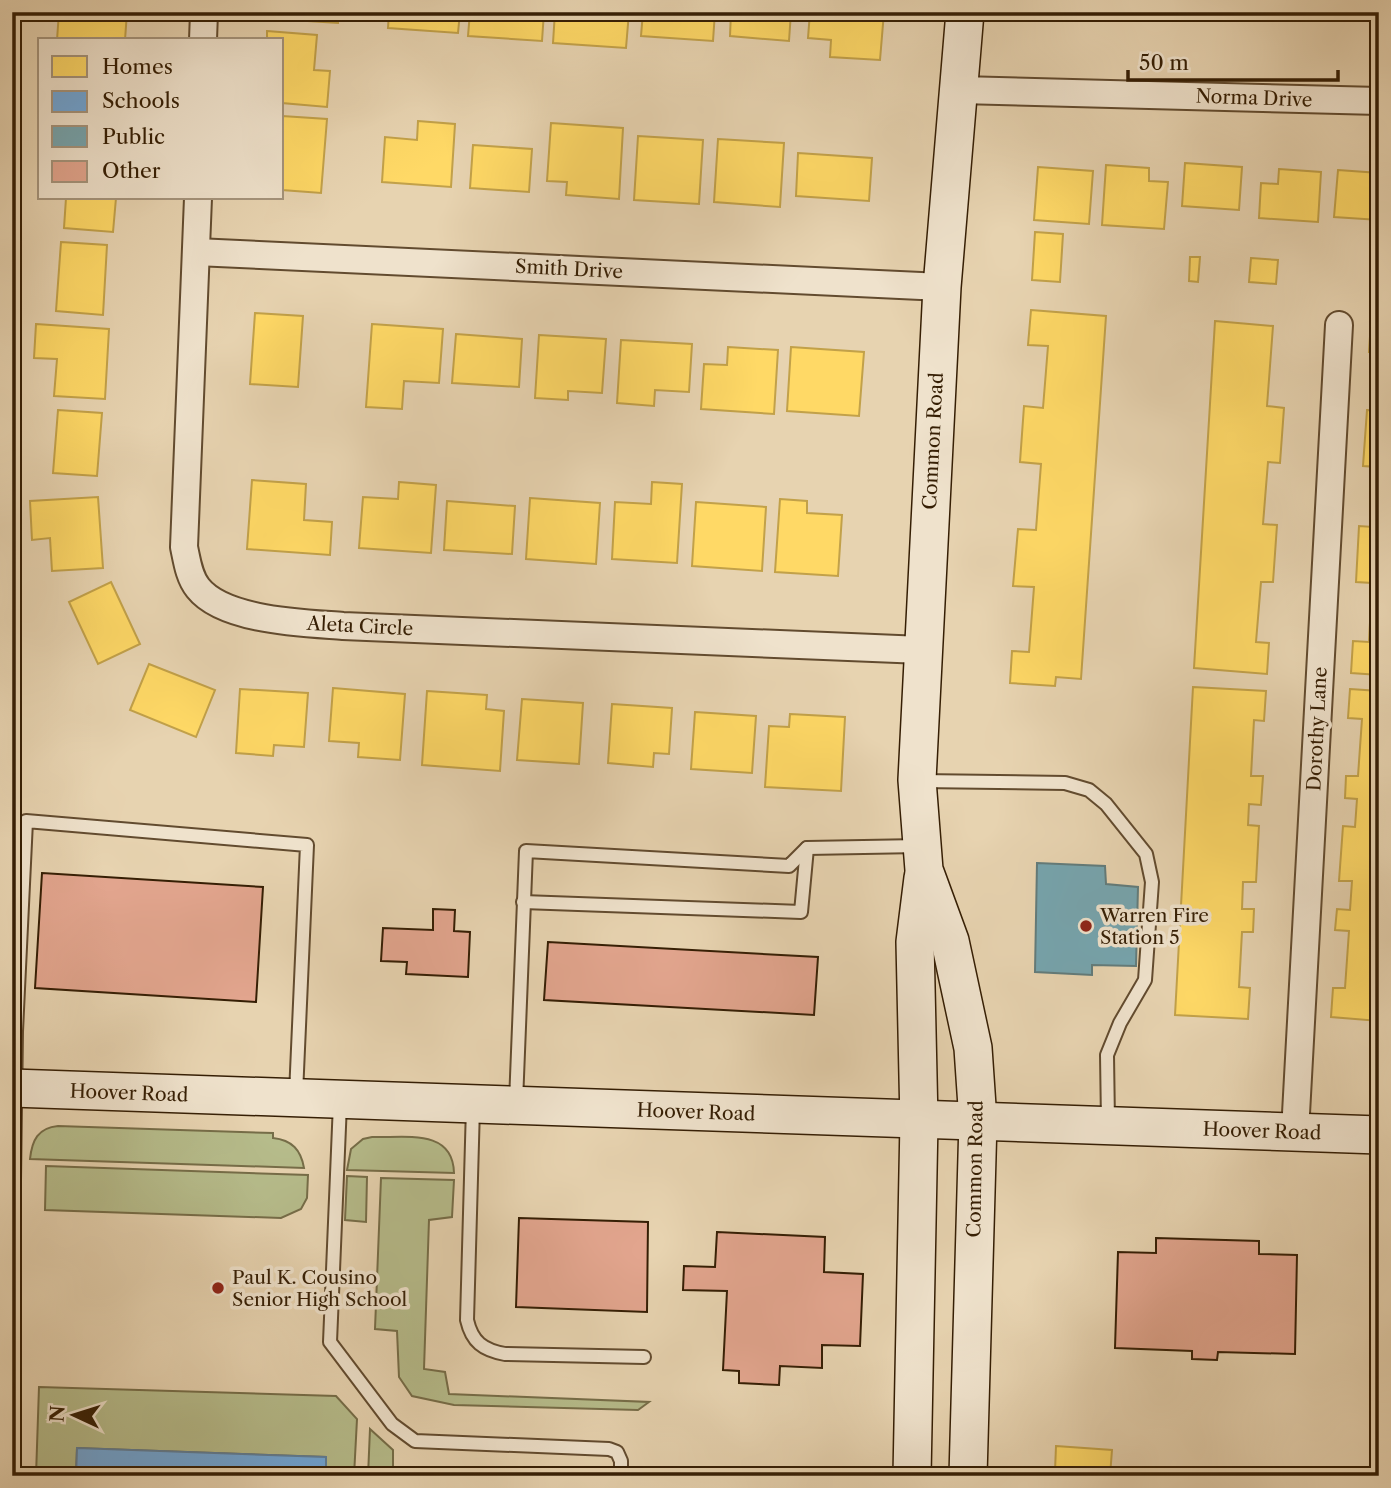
<svg xmlns="http://www.w3.org/2000/svg" width="1391" height="1488" font-family="'Libre Caslon Text',serif">
	<rect width="100%" height="100%" fill="#e7d3b0"/>
	<filter id="stains"><feTurbulence type="fractalNoise" baseFrequency=".00286" numOctaves="4"/><feColorMatrix values="0 0 0 0 .2 0 0 0 0 .09 0 0 0 0 .02 0 0 0 .5 -.17"/></filter>
	<radialGradient id="worn" r=".72"><stop offset=".6" stop-color="#630" stop-opacity="0"/><stop offset="1" stop-color="#630" stop-opacity=".3"/></radialGradient>
	<g fill="#b6bc8b" stroke="#766d48" stroke-width="2">
		<path d="M58 1126 273 1133V1138C292 1140 301 1150 304 1168L30 1159C32 1140 38 1128 58 1126Z"/>
		<path d="M372 1137C405 1138 453 1128 454 1173L347 1170 351 1149 363 1139Z"/>
		<polygon points="46,1166 308,1175 307,1198 301,1209 281,1218 45,1210"/>
		<polygon points="347,1176 367,1177 366,1222 345,1220"/>
		<polygon points="381,1178 454,1180 452,1217 429,1220 424,1369 445,1372 449,1394 649,1402 638,1410 454,1405 412,1396 399,1377 397,1331 375,1329"/>
		<polygon points="39,1387 336,1396 357,1419 354,1476 326,1476 326,1457 77,1448 76,1476 36,1476"/>
		<polygon points="370,1429 393,1450 393,1476 368,1476"/>
	</g>
	<g fill="#ffd966" stroke="#c2a149" stroke-width="2">
		<polygon points="59,12 127,12 125,40 57,40"/>
		<polygon points="278,12 339,12 338,23 277,19"/>
		<polygon points="389,12 460,12 458,33 388,28"/>
		<polygon points="470,12 544,12 542,41 468,36"/>
		<polygon points="555,12 629,12 626,48 553,43"/>
		<polygon points="643,12 715,12 713,41 641,36"/>
		<polygon points="731,12 791,12 789,41 730,36"/>
		<polygon points="810,12 884,12 880,60 830,57 831,40 808,38"/>
		<polygon points="1128,12 1177,12 1177,16 1128,14"/>
		<polygon points="1207,12 1257,12 1257,17 1207,15"/>
		<polygon points="1282,12 1331,12 1331,20 1281,18"/>
		<polygon points="267,31 317,35 314,70 330,71 327,107 282,103 282,40 267,40"/>
		<polygon points="282,116 327,119 321,193 282,190"/>
		<polygon points="418,121 455,124 451,187 382,182 385,137 417,140"/>
		<polygon points="551,123 623,128 619,199 566,195 567,182 547,181"/>
		<polygon points="638,136 703,140 699,204 634,200"/>
		<polygon points="718,139 784,143 780,207 714,202"/>
		<polygon points="473,145 532,149 529,192 470,188"/>
		<polygon points="798,153 872,158 869,201 796,196"/>
		<polygon points="1185,163 1242,167 1239,210 1182,206"/>
		<polygon points="1106,165 1149,168 1149,181 1168,182 1164,229 1102,225"/>
		<polygon points="1038,167 1093,171 1089,224 1034,220"/>
		<polygon points="1279,169 1321,172 1318,222 1259,218 1261,183 1278,184"/>
		<polygon points="1338,170 1379,173 1379,220 1334,217"/>
		<polygon points="66,198 116,198 113,232 64,228"/>
		<polygon points="1035,232 1063,234 1060,282 1032,280"/>
		<polygon points="61,242 107,245 103,315 56,311"/>
		<polygon points="1190,257 1200,257 1198,282 1189,281"/>
		<polygon points="1251,258 1278,260 1276,284 1249,282"/>
		<polygon points="1031,310 1106,316 1081,679 1056,677 1055,686 1010,683 1012,651 1029,652 1034,587 1013,586 1018,529 1036,530 1041,464 1020,462 1024,406 1043,408 1048,346 1028,345"/>
		<polygon points="255,313 303,316 298,387 250,384"/>
		<polygon points="1215,321 1273,326 1267,406 1284,408 1280,463 1268,462 1263,524 1277,525 1273,582 1261,582 1256,642 1269,643 1267,674 1194,668"/>
		<polygon points="1371,321 1379,322 1379,352 1369,352"/>
		<polygon points="36,324 109,329 105,399 54,396 57,359 34,358"/>
		<polygon points="372,324 443,329 439,383 404,381 402,409 366,407"/>
		<polygon points="456,334 522,339 519,387 452,383"/>
		<polygon points="539,335 606,339 602,393 568,391 568,400 535,398"/>
		<polygon points="621,340 692,344 689,392 655,390 654,406 617,403"/>
		<polygon points="728,347 778,350 774,414 701,409 704,364 727,365"/>
		<polygon points="791,347 864,352 859,416 787,411"/>
		<polygon points="58,410 102,413 97,476 53,473"/>
		<polygon points="1367,410 1379,411 1379,675 1351,673 1353,641 1369,642 1372,583 1356,582 1359,526 1373,527 1377,467 1363,466"/>
		<polygon points="252,480 306,484 304,520 332,522 330,555 247,549"/>
		<polygon points="399,482 436,485 431,553 359,548 363,497 398,499"/>
		<polygon points="652,482 682,484 677,563 612,559 615,502 651,504"/>
		<polygon points="98,497 103,568 52,571 50,538 32,540 30,501"/>
		<polygon points="530,498 600,503 596,564 526,559"/>
		<polygon points="780,499 807,501 807,513 842,515 838,576 775,572"/>
		<polygon points="447,501 515,506 512,554 444,550"/>
		<polygon points="696,502 766,507 762,571 692,566"/>
		<polygon points="111,582 140,644 98,664 69,602"/>
		<polygon points="149,664 215,690 196,737 130,710"/>
		<polygon points="1193,687 1266,691 1264,721 1254,720 1251,776 1263,776 1261,805 1249,804 1248,825 1259,826 1256,882 1243,882 1242,909 1254,909 1253,932 1242,932 1239,987 1250,988 1248,1019 1175,1015"/>
		<polygon points="333,688 405,694 400,760 358,757 359,743 329,741"/>
		<polygon points="240,689 308,693 304,747 274,745 273,756 236,753"/>
		<polygon points="1350,689 1379,691 1379,1021 1331,1017 1333,988 1345,988 1349,931 1335,930 1337,909 1350,910 1352,881 1339,881 1343,826 1355,827 1357,799 1345,798 1346,776 1358,776 1362,719 1348,718"/>
		<polygon points="427,691 487,695 486,709 504,711 500,771 422,765"/>
		<polygon points="522,699 583,703 579,764 517,760"/>
		<polygon points="612,704 672,708 669,754 654,753 653,767 608,763"/>
		<polygon points="695,712 756,716 752,773 691,769"/>
		<polygon points="790,714 845,717 841,791 765,787 769,726 789,727"/>
		<polygon points="1056,1446 1112,1450 1110,1476 1040,1476 1041,1470 1055,1471"/>
	</g>
	<polygon fill="#6fa8dc" stroke="#5e7f9b" stroke-width="2" points="77,1448 326,1457 326,1476 76,1476"/>
	<polygon fill="#76a5af" stroke="#627c7c" stroke-width="2" points="1037,863 1105,866 1106,884 1138,887 1136,966 1092,965 1092,975 1035,972"/>
	<g fill="#e2a58e" stroke="#351e04" stroke-width="2">
		<polygon points="42,873 263,887 256,1002 35,988"/>
		<polygon points="433,909 455,910 454,931 470,932 468,977 406,974 407,962 381,961 383,928 433,930"/>
		<polygon points="548,942 818,957 814,1015 544,1000"/>
		<polygon points="519,1218 648,1222 647,1312 516,1307"/>
		<polygon points="717,1232 825,1237 824,1272 863,1274 860,1346 822,1345 822,1368 780,1366 779,1385 739,1383 739,1371 723,1370 727,1291 683,1290 684,1266 715,1267"/>
		<polygon points="1156,1238 1259,1241 1259,1254 1297,1255 1295,1354 1218,1352 1217,1360 1192,1359 1192,1351 1115,1348 1118,1252 1156,1253"/>
	</g>
	<g fill="none" stroke-linecap="round" stroke-linejoin="round">
		<defs>
			<g id="lane">
				<polyline points="920,781 1065,783 1089,790 1106,804 1146,854 1152,882 1145,980 1120,1023 1107,1055 1108,1122"/>
				<polyline points="523,902 801,912 807,848"/>
				<polyline points="516,1102 526,851 789,866 807,848 920,846"/>
				<polyline points="340,1103 330,1342 392,1424 415,1441 609,1449 617,1452 621,1461 621,1476"/>
				<path d="M473 1107 467 1320C472 1342 483 1350 505 1354L644 1357"/>
				<polyline points="12,1329 16,1031 26,821 307,845 296,1094"/>
			</g>
			<g id="street">
				<polyline points="203,40 204,12"/>
				<polyline points="960,90 1379,101"/>
				<path d="M198 198 184 547C187 561 189 577 198 588 224 621 305 623 343 626L922 650"/>
				<polyline points="196,252 942,287"/>
				<polyline points="1295,1132 1339,325"/>
			</g>
			<g id="secondary">
				<polyline points="965,12 942,287 917,780 924,870 950,941 973,1048 978,1121 968,1476"/>
				<polyline points="12,1088 1379,1135"/>
				<polyline points="912,1476 919,1121 915,942 923,878"/>
			</g>
		</defs>
		<use href="#lane" stroke="#624b2f" stroke-width="16"/>
		<use href="#street" stroke="#624b2f" stroke-width="30"/>
		<use href="#secondary" stroke="#351e04" stroke-width="40"/>
		<use href="#lane" stroke="#efe2cc" stroke-width="12"/>
		<use href="#street" stroke="#efe2cc" stroke-width="26"/>
		<use href="#secondary" stroke="#efe2cc" stroke-width="37"/>
	</g>
	<g fill="#8f2418" stroke="#efe2cc" stroke-width="2.5">
		<circle cx="1086" cy="926" r="7"/>
		<circle cx="218" cy="1288" r="7"/>
	</g>
	<g text-anchor="middle" dominant-baseline="central" stroke-width="7" stroke-linejoin="round" paint-order="stroke">
		<g font-size="19" fill="#351e04" stroke="#efe2cc">
			<text transform="translate(1254 98) rotate(2)">Norma Drive</text>
			<text transform="translate(569 269) rotate(3)">Smith Drive</text>
			<text transform="translate(933 441) rotate(-87)">Common Road</text>
			<text transform="translate(360 626) rotate(3)">Aleta Circle</text>
			<text transform="translate(1317 729) rotate(-87)">Dorothy Lane</text>
			<text transform="translate(129 1093) rotate(2)">Hoover Road</text>
			<text transform="translate(696 1112) rotate(2)">Hoover Road</text>
			<text transform="translate(1262 1131) rotate(2)">Hoover Road</text>
			<text transform="translate(975 1169) rotate(-89)">Common Road</text>
		</g>
		<g font-size="19" fill="#351e04" stroke="#efe2cc" text-anchor="start">
			<text x="1100" y="915">Warren Fire<tspan x="1100" dy="22">Station 5</tspan></text>
			<text x="232" y="1277">Paul K. Cousino<tspan x="232" dy="22">Senior High School</tspan></text>
		</g>
	</g>
	<rect width="1391" height="1488" fill="none" stroke="#e7d3b0" stroke-width="42"/>
	<rect x="14" y="14" width="1363" height="1460" fill="none" stroke="#351e04" stroke-width="3.5"/>
	<rect x="21" y="21" width="1349" height="1446" fill="none" stroke="#351e04" stroke-width="2"/>
	<rect x="38" y="38" width="245" height="161" fill="#efe2cc" stroke="#a5947c" stroke-width="2"/>
	<rect x="52" y="56" width="35" height="21" fill="#ffd966" stroke="#a5947c" stroke-width="2"/>
	<text x="102" y="74" font-size="21" fill="#351e04">Homes</text>
	<rect x="52" y="91" width="35" height="21" fill="#6fa8dc" stroke="#a5947c" stroke-width="2"/>
	<text x="102" y="108" font-size="21" fill="#351e04">Schools</text>
	<rect x="52" y="126" width="35" height="21" fill="#76a5af" stroke="#a5947c" stroke-width="2"/>
	<text x="102" y="144" font-size="21" fill="#351e04">Public</text>
	<rect x="52" y="161" width="35" height="21" fill="#e2a58e" stroke="#a5947c" stroke-width="2"/>
	<text x="102" y="178" font-size="21" fill="#351e04">Other</text>
	<g transform="translate(74 1415) rotate(274)" stroke="#efe2cc" stroke-width="5" paint-order="stroke">
	<path d="M0-5L12 26L0 18L-12 26Z" fill="#351e04"/>
	<text y="-10" font-size="19" font-weight="bold" text-anchor="middle" fill="#351e04">N</text>
	</g>
	<path d="M1128 70v10h210v-10" fill="none" stroke="#351e04" stroke-width="3.5"/>
	<text x="1139" y="70" font-size="21" fill="#351e04" stroke="#efe2cc" stroke-width="5" paint-order="stroke">50 m</text>
	<rect width="100%" height="100%" filter="url(#stains)"/>
	<rect width="100%" height="100%" fill="url(#worn)"/>
</svg>
